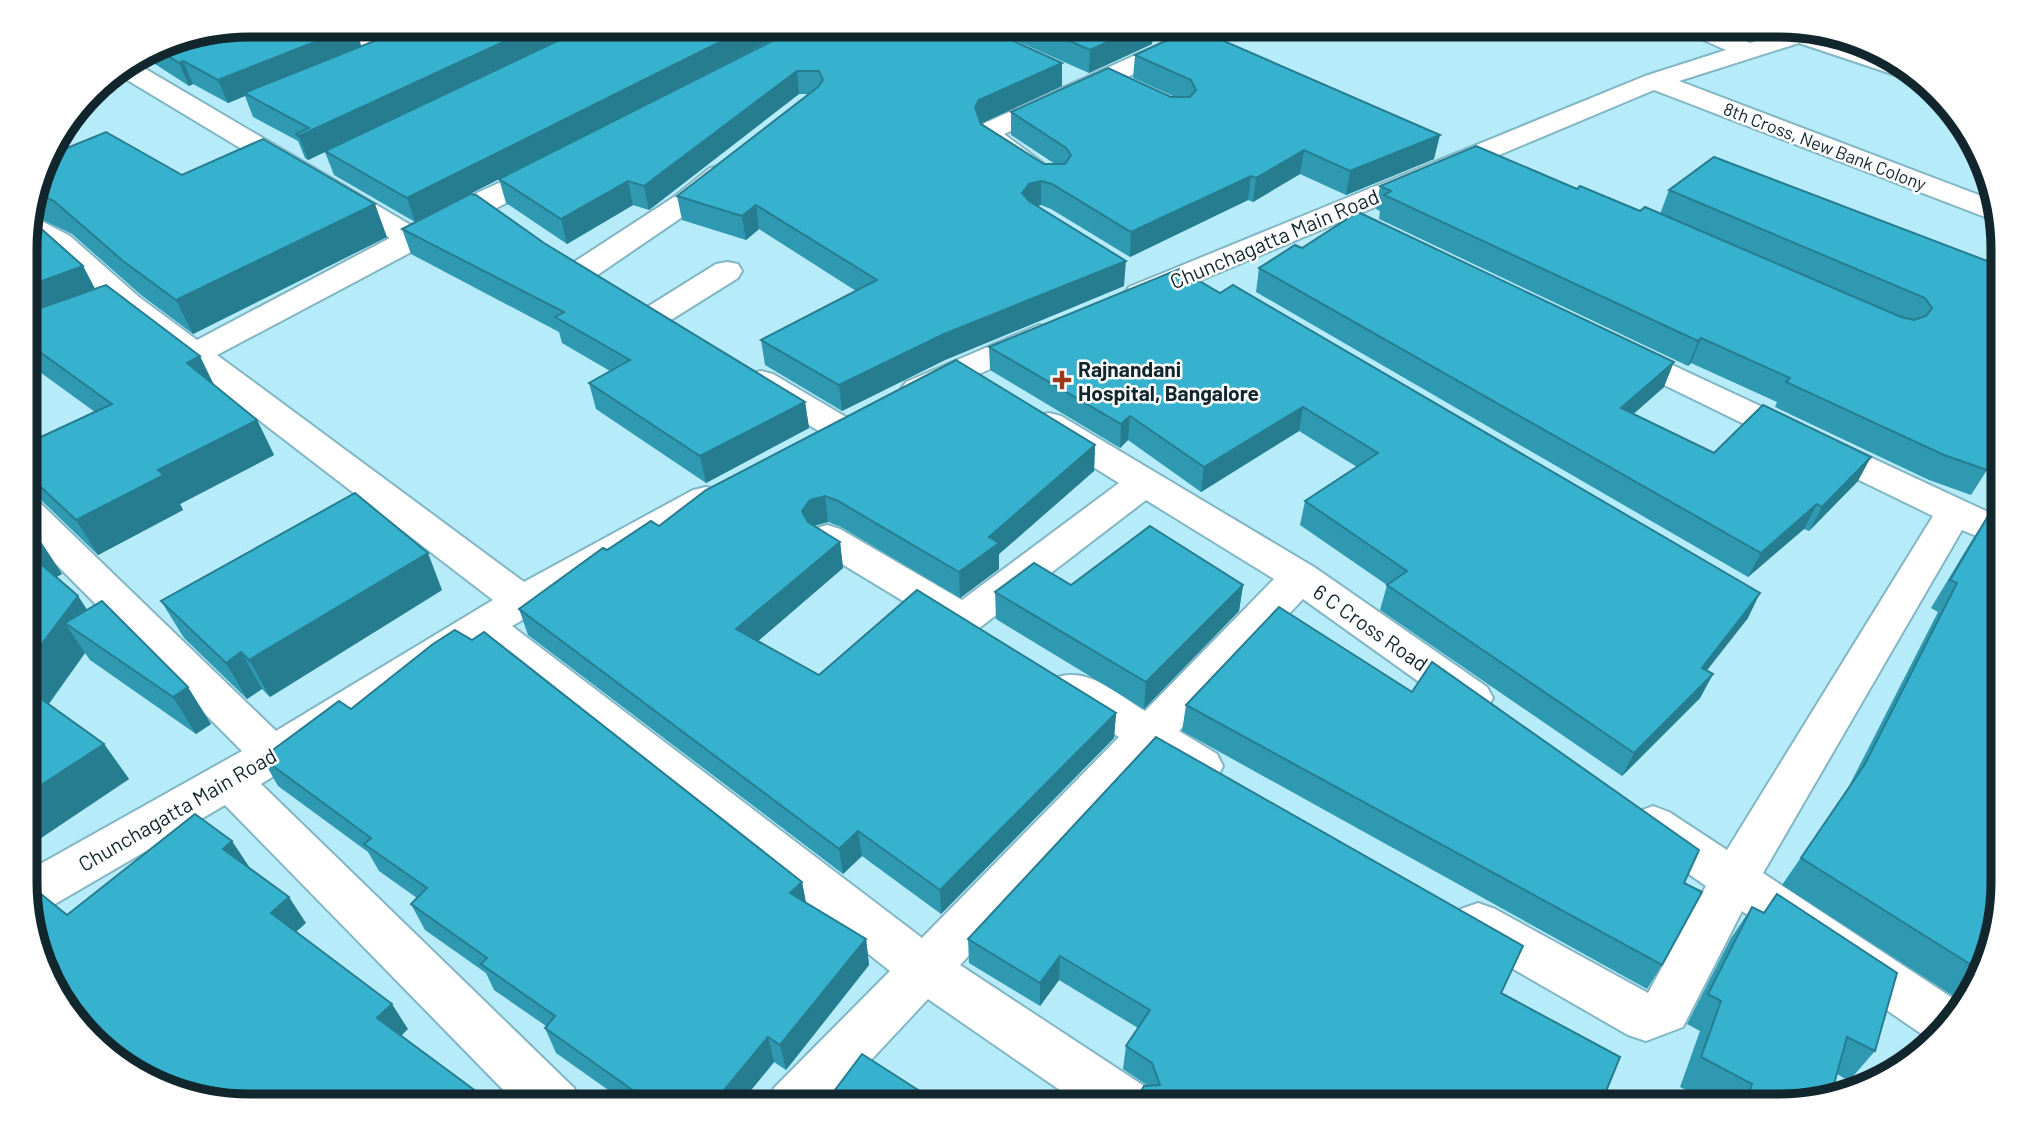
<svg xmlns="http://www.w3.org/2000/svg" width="2028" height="1131" font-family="Barlow,sans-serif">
	<rect width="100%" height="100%" fill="#b6ebf9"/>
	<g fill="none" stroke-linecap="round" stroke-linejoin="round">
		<defs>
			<g id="minor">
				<path d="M331 25H360L397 45 400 50 397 55C376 60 352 40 334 30Z"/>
				<path d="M1139 25H1172L1236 49 1239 54 1236 59 1227 61 1190 48 1004 134 1043 163 1039 169C1017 174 989 153 976 135L985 123 1169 40 1142 30Z"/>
				<path d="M1396 25C1410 24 1437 20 1446 33L1443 38C1430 41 1404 36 1396 25Z"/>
				<polygon points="1678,25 1709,25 1750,43 1795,29 1896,59 1917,78 1901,77 1799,43 1679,81 1992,200 1998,219 1985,217 1654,90 1151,301 1140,303 1129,301 1124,294 1129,287 1645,76 1726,50 1681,30"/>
				<path d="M132 61 414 227C454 201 498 185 540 163L550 161 560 163 564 169 560 175 487 213 469 217 432 241 217 355 524 582 693 490 706 487 719 490 724 499 719 508 512 626 922 938 1119 737 1058 699 1052 688 1058 677C1089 667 1119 695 1145 711L1274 579 1146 500 978 629 964 634 946 627 814 547 808 538 814 529 827 525 840 529 962 600 1119 483 1037 432 1032 424 1037 416 1049 413 1061 416 1314 567 1487 687 1493 698 1487 709 1472 714 1457 709 1303 599 1179 731 1217 754 1223 766 1217 778C1190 787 1176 772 1153 758L960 965 1147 1088 1154 1106H1083L928 999 828 1106H767L774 1088 890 971 481 646 261 784 574 1088 581 1106H519L225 805 43 911 28 916 26 872 242 751 26 534V498L39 502 276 731 493 600 117 311 48 248 26 235 28 214 70 236 139 297 197 340 390 238 114 72Z"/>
				<polygon points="720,166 730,168 734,174 694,209 593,278 582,280 571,278 567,271 571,264 674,197 710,168"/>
				<polygon points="727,262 738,264 742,271 738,278 666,323 655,326 644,323 639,316 644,309 716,264"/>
				<polygon points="1039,325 1050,328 1055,335 1050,342 930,396 918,399 906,396 901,389 906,382"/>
				<polygon points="1623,342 2003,519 2003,547 1962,530 1763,873 1963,1005 1929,1039 1742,911 1683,1027 1646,1041 1628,1035 1461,939 1454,924 1461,909 1478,903 1495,909 1648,993 1706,886 1637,838 1630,825 1637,812 1653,806 1669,812 1727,850 1933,516 1611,359 1607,352 1611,345"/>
				<polygon points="761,371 773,374 851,420 856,428 851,436 839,439 827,436 749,388 744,381 749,374"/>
			</g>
		</defs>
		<use href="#minor" stroke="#82b6c4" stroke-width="4"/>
		<use href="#minor" fill="#fff" fill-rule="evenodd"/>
	</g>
	<g fill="#2e99b1">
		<polygon points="365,24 803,24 518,170 806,24 1154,24 1152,44 1089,73 1005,36 1002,36 1062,63 1062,86 981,123 1044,164 1055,164 1011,135 1011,112 1175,97 1133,78 1135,55 1434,159 1346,195 1300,174 1253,202 1248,200 1130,257 1051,209 1041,205 1038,206 1124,286 945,360 842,411 765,365 761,340 856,291 759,229 746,240 682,220 677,196 809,94 799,94 649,210 633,205 567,244 506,203 499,179 470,194 544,243 805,402 809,428 706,483 596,409 589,383 610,371 562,343 559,332 411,254 402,229 415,222 334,175 325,152 308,160 305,158 298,141 253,117 245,96 228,103 193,84 189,86 141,55 163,41 362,46 386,37"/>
		<polygon points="45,157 182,175 387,237 193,334 141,295 72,234 28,213"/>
		<polygon points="1380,186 1577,189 1640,211 1660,214 1669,190 2003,267 1987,470 1971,495 1929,480 1775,407 1777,402 1691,363 1688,366 1379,219 1380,211 1376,209"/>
		<polygon points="26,219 83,266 95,289 257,420 274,455 180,504 183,510 98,555 41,500 26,496 26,444 95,412 26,362"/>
		<polygon points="1302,248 1664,387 1633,414 1714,453 1858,481 1809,531 1804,529 1748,577 1256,292 1259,268"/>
		<polygon points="1179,269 1748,618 1706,670 1713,674 1700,698 1622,776 1380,610 1387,585 1300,525 1305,501 1357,467 1299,431 1201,492 1128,440 1120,448 990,370 989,347"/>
		<polygon points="1095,445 1094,471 999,554 999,569 960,598 841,527 828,522 814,526 840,542 843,568 758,641 819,675 1116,713 1114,738 941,914 862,856 843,874 528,635 519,609 607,550 659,526"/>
		<polygon points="1991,511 2003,897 1974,994 1964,1004 1964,1003 1782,885 1846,792 1938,612 1931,608 1972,540"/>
		<polygon points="26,526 39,539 62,574 56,577 78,596 87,610 211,724 196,734 90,660 85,653 49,704 104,744 129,779 26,848"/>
		<polygon points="1071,585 1243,585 1239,611 1144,709 996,619 995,592"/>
		<polygon points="442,590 270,697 262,689 247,699 184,638 161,601"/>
		<polygon points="1186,705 1684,883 1662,965 1647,989 1182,731"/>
		<polygon points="351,709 802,882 806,903 866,939 869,965 786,1070 774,1062 738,1106 627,1106 628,1104 556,1053 545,1028 546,1026 494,990 486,973 425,930 411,904 417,898 379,871 368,852 278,786 262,758"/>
		<polygon points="1752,907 1875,1051 1849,1081 1837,1074 1794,1106 1716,1106 1680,1087 1700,1031 1687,1024 1731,938"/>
		<polygon points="968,939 1501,993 1620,1057 1148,1086 1123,1069 1126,1046 1138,1028 1059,980 1040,1006 969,963"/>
	</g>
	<g fill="#267d90">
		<polygon points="385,24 423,24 389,38"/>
		<polygon points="542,24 595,24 308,160 299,136"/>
		<polygon points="756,24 803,24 415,222 407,198"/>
		<polygon points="1148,24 1154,24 1152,44 1089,73 1090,50"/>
		<polygon points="355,26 362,48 244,93 245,96 228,103 218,80"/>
		<polygon points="183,61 193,84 189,86 179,63"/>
		<polygon points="1062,63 1062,86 980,124 975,107 979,100"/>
		<polygon points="797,71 799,94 649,210 644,186"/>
		<polygon points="1440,135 1434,159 1346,195 1350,171"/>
		<polygon points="1304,150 1300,174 1253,202 1256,178"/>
		<polygon points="1251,176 1248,200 1130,257 1131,232"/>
		<polygon points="628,181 633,205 567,244 561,219"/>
		<polygon points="1041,181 1041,205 1029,208 1022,193 1029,184"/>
		<polygon points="375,204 387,237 193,334 176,300"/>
		<polygon points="756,205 759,229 746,240 742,216"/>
		<polygon points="1126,261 1124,286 945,360 842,411 839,385 944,334"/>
		<polygon points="83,266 101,300 26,329 26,287"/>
		<polygon points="1701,338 1691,363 1688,366 1698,341"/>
		<polygon points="200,356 217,391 187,363"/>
		<polygon points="1674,362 1664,387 1612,433 1621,408"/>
		<polygon points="805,402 809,428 706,483 700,456"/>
		<polygon points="1303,407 1299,431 1201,492 1204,467"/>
		<polygon points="1130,416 1128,440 1120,448 1121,424"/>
		<polygon points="257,420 274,455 180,504 183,510 98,555 76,520 158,470"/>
		<polygon points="1095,445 1094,471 999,554 999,569 960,598 959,572 989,537"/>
		<polygon points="1871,457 1858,481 1809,531 1822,507"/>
		<polygon points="825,496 828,522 813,526 806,537 802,511 810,500"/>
		<polygon points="1817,504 1804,529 1748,577 1761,553"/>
		<polygon points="39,539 62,574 46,583 26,554 26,545"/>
		<polygon points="840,542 843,568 742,655 736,629"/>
		<polygon points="428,553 442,590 270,697 249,660"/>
		<polygon points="1243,585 1239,611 1144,709 1146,682"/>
		<polygon points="1760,593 1748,618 1690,692 1702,668"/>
		<polygon points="78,596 101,631 65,623 85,653 41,714 26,695 26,665"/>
		<polygon points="241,652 262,689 247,699 226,663"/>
		<polygon points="1713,674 1700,698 1622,776 1634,753"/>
		<polygon points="188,687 211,724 196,734 173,697"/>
		<polygon points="1116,713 1114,738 941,914 940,890"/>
		<polygon points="104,744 129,779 26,848 26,795"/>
		<polygon points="858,831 862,856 843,874 839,849"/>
		<polygon points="232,841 250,868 241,875 223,849"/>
		<polygon points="802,882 807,908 790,893"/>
		<polygon points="289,897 306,923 288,939 271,913"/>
		<polygon points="866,939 869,965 786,1070 780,1045"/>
		<polygon points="1060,956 1059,980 1040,1006 1040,983"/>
		<polygon points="392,1004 408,1029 393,1044 377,1018"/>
		<polygon points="768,1037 774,1062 738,1106 711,1106"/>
	</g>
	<g fill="#36b2ce" stroke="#267d90" stroke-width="2">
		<polygon points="248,24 353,24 355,26 218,80 183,61 179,63 154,47 163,41"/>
		<polygon points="417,24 542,24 299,136 296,134 309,128 244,93"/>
		<polygon points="593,24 756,24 407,198 325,151"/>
		<polygon points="806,24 982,24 985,28 1062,63 979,100 975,107 981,124 1044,164 1065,164 1071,155 1066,148 1011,112 1108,68 1171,97 1190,97 1196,90 1191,80 1135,55 1194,28 1440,135 1350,171 1304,150 1256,178 1251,176 1131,232 1052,184 1041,181 1029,184 1022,193 1029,201 1126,261 944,334 839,385 761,340 877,280 756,205 742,216 677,196 818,87 823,80 819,71 797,71 644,186 628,181 561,219 499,179"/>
		<polygon points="1031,24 1148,24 1090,50"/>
		<polygon points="106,132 182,175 263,139 375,204 176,300 123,261 54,201 35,192 45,157"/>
		<polygon points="1476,146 1577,189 1580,186 1640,211 1645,207 1901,317 1914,320 1926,316 1932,308 1925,298 1669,190 1714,157 2003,267 2003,431 1987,470 1944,455 1786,382 1790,378 1701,338 1698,341 1384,195 1391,191 1380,186"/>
		<polygon points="470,194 476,195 544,243 805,402 700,456 589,383 630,360 555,317 564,312 402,229"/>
		<polygon points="1358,212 1674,362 1621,408 1714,453 1763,405 1871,457 1822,507 1817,504 1761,553 1259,268 1295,245 1302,248"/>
		<polygon points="27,216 28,217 83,266 26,287 26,219"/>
		<polygon points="1179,269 1220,293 1233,285 1760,593 1702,668 1713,674 1634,753 1387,585 1407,571 1305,501 1378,453 1303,407 1204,467 1130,416 1121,424 989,347"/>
		<polygon points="106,285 200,356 187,363 257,420 158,470 164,475 76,520 26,473 26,444 112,404 26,342 26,313"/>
		<polygon points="956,360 1095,445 989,537 999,543 959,572 838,501 825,496 810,500 802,511 808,522 840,542 736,629 819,675 917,590 1116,713 940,890 858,831 839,849 519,609 603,548 607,550 651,521 659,526 706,490"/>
		<polygon points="355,493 428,553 249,660 241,652 226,663 161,601"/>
		<polygon points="1991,511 2003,516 2003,897 1981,971 1801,858 1865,764 1957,583 1950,580"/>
		<polygon points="26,526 39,539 26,545"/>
		<polygon points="1150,526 1243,585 1146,682 995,592 1034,563 1071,585"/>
		<polygon points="26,551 78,596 26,665"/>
		<polygon points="102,601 188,687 173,697 65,623"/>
		<polygon points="1279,607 1412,692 1432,662 1699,850 1684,883 1702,892 1662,965 1186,705"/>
		<polygon points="455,630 472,640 484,632 802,882 790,893 866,939 780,1045 768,1037 711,1106 627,1106 638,1094 545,1028 555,1016 481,964 487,958 411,904 427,888 364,844 371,838 262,758 339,701 351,709 433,644"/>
		<polygon points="26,688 104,744 26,795"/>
		<polygon points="1156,737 1523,946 1501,993 1620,1057 1600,1106 1132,1106 1144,1086 1160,1085 1152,1063 1126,1046 1150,1010 1060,956 1040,983 968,939"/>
		<polygon points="195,814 232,841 223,849 289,897 271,913 392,1004 377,1018 496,1106 248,1106 137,1077 62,1007 26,912 26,898 36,890 67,915"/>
		<polygon points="1777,894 1897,973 1875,1051 1847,1037 1831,1095 1794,1106 1745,1106 1752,1084 1701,1057 1721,1001 1708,994 1752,907 1764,913"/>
		<polygon points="862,1054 943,1106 823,1106"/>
	</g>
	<path fill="#9f3819" stroke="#fff" stroke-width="2.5" d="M1058.5 369.5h7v7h7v7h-7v7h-7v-7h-7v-7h7z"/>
	<g text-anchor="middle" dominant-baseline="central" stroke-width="5" stroke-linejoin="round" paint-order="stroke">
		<g font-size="18" fill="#12272d" stroke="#fff">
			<text transform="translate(1825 146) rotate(21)">8th Cross, New Bank Colony</text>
		</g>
		<g font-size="21" fill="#12272d" stroke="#fff">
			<text transform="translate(1274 238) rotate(-23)">Chunchagatta Main Road</text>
			<text transform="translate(1371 627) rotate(35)">6 C Cross Road</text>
			<text transform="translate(177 809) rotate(-30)">Chunchagatta Main Road</text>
		</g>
		<g font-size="21" font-weight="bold" fill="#12272d" stroke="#fff" text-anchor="start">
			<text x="1078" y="368">Rajnandani<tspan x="1078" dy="24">Hospital, Bangalore</tspan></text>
		</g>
	</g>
	<path d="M0 0H2028V1131H0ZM249 37H1779A212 212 0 0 1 1991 249V882A212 212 0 0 1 1779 1094H249A212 212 0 0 1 37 882V249A212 212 0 0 1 249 37Z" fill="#fff" fill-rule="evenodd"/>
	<path fill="none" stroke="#12272d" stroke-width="9" d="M249 37H1779A212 212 0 0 1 1991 249V882A212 212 0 0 1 1779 1094H249A212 212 0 0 1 37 882V249A212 212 0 0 1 249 37Z"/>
</svg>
